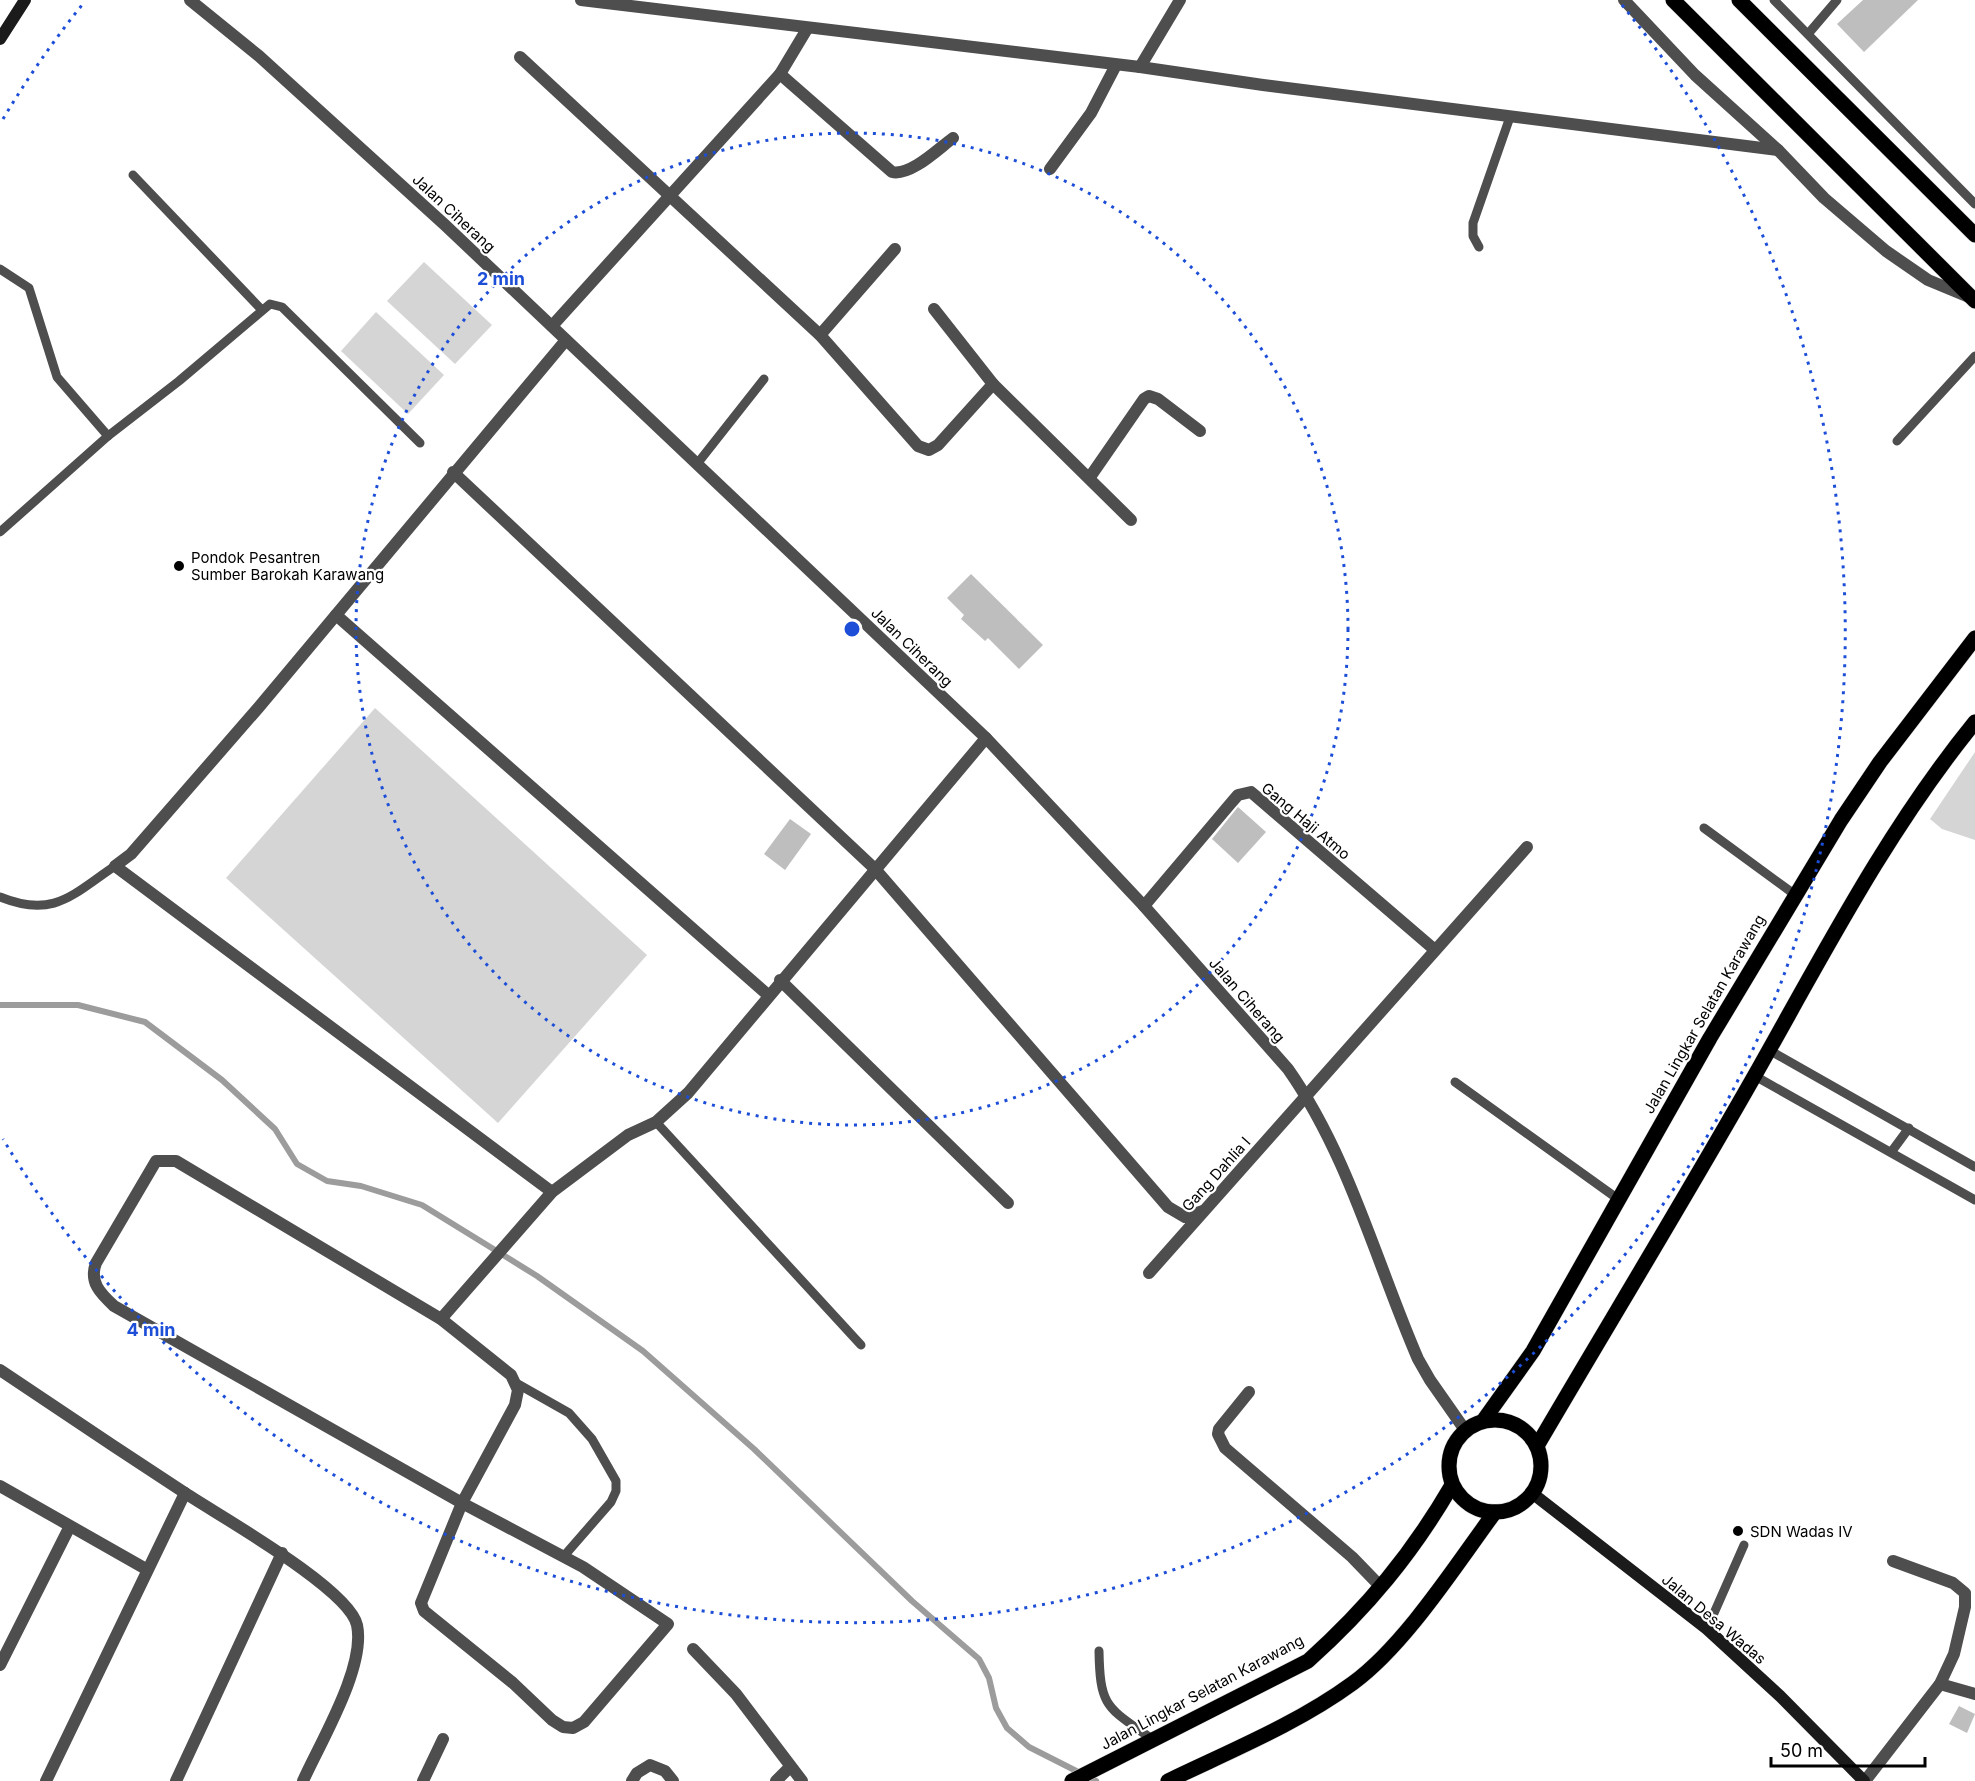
<svg xmlns="http://www.w3.org/2000/svg" width="1975" height="1781" font-family="Inter,sans-serif">
	<rect width="100%" height="100%" fill="#fff"/>
	<g fill="#d5d5d5">
		<polygon points="424,262 492,325 455,364 387,301"/>
		<polygon points="376,312 444,375 408,414 341,351"/>
		<polygon points="375,708 647,955 498,1123 226,878"/>
		<polygon points="1975,752 1975,840 1942,829 1930,819"/>
	</g>
	<g fill="none" stroke-linecap="round" stroke-linejoin="round">
		<polyline stroke="#9c9c9c" stroke-width="6" points="0,1005 78,1005 145,1022 222,1080 275,1129 297,1164 327,1181 361,1186 422,1205 537,1276 643,1351 754,1449 912,1601 979,1659 989,1678 996,1708 1007,1728 1029,1747 1096,1781"/>
	</g>
	<g fill="#bebebe">
		<polygon points="1863,0 1918,0 1864,52 1837,24"/>
		<polygon points="971,574 1043,645 1019,669 988,638 985,641 961,619 964,615 947,598"/>
		<polygon points="1238,807 1266,832 1238,863 1212,839"/>
		<polygon points="790,819 811,834 785,870 764,854"/>
		<polygon points="1959,1706 1975,1714 1967,1733 1949,1724"/>
	</g>
	<g fill="none" stroke-linecap="round" stroke-linejoin="round">
		<defs>
			<g id="primary">
				<polyline points="1673,0 1975,301"/>
				<polyline points="1739,0 1975,235"/>
				<circle cx="1495" cy="1466" r="46"/>
				<polyline points="1483,1421 1533,1351 1710,1038 1841,820 1880,762 1975,638"/>
				<path d="M1537 1446C1609 1323 1684 1200 1755 1075 1823 955 1887 830 1975 722"/>
				<path d="M1072 1781 1308 1661C1367 1608 1412 1554 1452 1485"/>
				<path d="M1168 1781C1230 1751 1297 1724 1353 1683 1405 1645 1456 1565 1495 1512"/>
			</g>
		</defs>
		<use href="#primary" stroke="#dbdbdb" stroke-width="16"/>
		<g stroke="#4e4e4e" stroke-width="9">
			<polyline points="1774,0 1975,204"/>
			<polyline points="1808,34 1837,0"/>
			<polyline points="133,175 261,309"/>
			<polyline points="1479,247 1473,236 1473,223 1510,117"/>
			<polyline points="0,269 29,288 57,377 108,436"/>
			<polyline points="1897,441 1975,356"/>
			<polyline points="697,464 764,379"/>
			<polyline points="0,532 108,436 179,381 270,304 282,307 420,443"/>
			<polyline points="1704,828 1794,894"/>
			<path d="M0 897C54 919 73 894 115 866"/>
			<polyline points="1769,1050 1975,1167"/>
			<polyline points="1755,1076 1975,1200"/>
			<polyline points="1455,1082 1618,1199"/>
			<polyline points="656,1122 861,1345"/>
			<polyline points="1892,1151 1909,1128"/>
			<polyline points="516,1383 569,1413 592,1439 616,1481 616,1491 611,1502 564,1556"/>
			<polyline points="1707,1629 1744,1545"/>
			<path d="M1099 1651C1100 1708 1107 1707 1152 1739"/>
		</g>
		<g stroke="#4e4e4e" stroke-width="12">
			<path d="M190 0 259 56 445 225 986 738 1144 906 1288 1069C1349 1156 1376 1262 1418 1359L1430 1380 1465 1430"/>
			<polyline points="581,0 1140,67 1263,85 1778,150"/>
			<polyline points="1624,0 1695,75 1778,150 1824,198 1886,251 1928,280 1969,297"/>
			<polyline points="520,57 820,335 918,446 929,450 938,445 993,384"/>
			<polyline points="1140,67 1180,0"/>
			<path d="M780 74 892 172C911 176 938 149 953 138"/>
			<polyline points="1050,169 1091,113 1116,65"/>
			<polyline points="934,309 993,384 1131,520"/>
			<polyline points="552,326 780,74 807,29"/>
			<polyline points="820,335 895,249"/>
			<polyline points="453,472 875,869 1168,1207 1185,1217 1203,1211"/>
			<polyline points="1090,477 1144,399 1149,396 1158,399 1200,431"/>
			<polyline points="336,615 768,995"/>
			<polyline points="1144,906 1231,803 1238,795 1251,792 1435,950"/>
			<polyline points="780,980 1008,1203"/>
			<polyline points="552,1192 115,866 131,854 259,707 566,340"/>
			<polyline points="1149,1273 1527,847"/>
			<polyline points="441,1319 552,1192 628,1135 656,1122 688,1093 986,738"/>
			<path d="M0 1370C61 1411 121 1451 182 1491 216 1514 349 1588 357 1625 366 1667 321 1741 303 1781"/>
			<polyline points="1249,1392 1219,1429 1218,1434 1225,1448 1352,1557 1381,1587"/>
			<polyline points="0,1486 146,1569"/>
			<path d="M462 1503 583 1567 668 1624 584 1722 573 1728 563 1727 552 1720 513 1683 424 1611 421 1603 462 1503 515 1405 518 1390 511 1375 441 1319 176 1161H156L96 1263C89 1282 100 1293 114 1306L462 1503"/>
			<polyline points="693,1649 736,1694 802,1781"/>
			<polyline points="0,1665 69,1528"/>
			<polyline points="1940,1684 1975,1694"/>
			<polyline points="46,1781 185,1493"/>
			<polyline points="176,1781 282,1553"/>
			<polyline points="423,1781 443,1739"/>
			<polyline points="632,1781 637,1773 650,1765 665,1771 673,1781"/>
			<polyline points="776,1781 790,1767"/>
			<polyline points="1865,1781 1940,1684 1954,1654 1965,1607 1965,1593 1953,1583 1893,1561"/>
		</g>
		<g stroke="#1b1b1b" stroke-width="12">
			<polyline points="0,39 25,0"/>
			<polyline points="1532,1493 1707,1629 1780,1696 1864,1781"/>
		</g>
		<use href="#primary" stroke="#000" stroke-width="15"/>
	</g>
	<g fill="none" stroke="#1d4ed8" stroke-width="3" stroke-dasharray="3 6">
		<circle cx="852" cy="629" r="496"/>
		<path d="M3 119A991 991 0 0 1 82 5M1622 5A991 991 0 1 1 3 1139"/>
	</g>
	<g fill="#000" stroke="#fff" stroke-width="2">
		<circle cx="179" cy="566" r="6"/>
		<circle cx="1738" cy="1531" r="6"/>
	</g>
	<g text-anchor="middle" dominant-baseline="central" stroke-width="4.5" stroke-linejoin="round" paint-order="stroke">
		<g font-size="15" fill="#000" stroke="#fff">
			<text transform="translate(454 213) rotate(43)">Jalan Ciherang</text>
			<text transform="translate(912 647) rotate(44)">Jalan Ciherang</text>
			<text transform="translate(1306 821) rotate(40)">Gang Haji Atmo</text>
			<text transform="translate(1247 1000) rotate(49)">Jalan Ciherang</text>
			<text transform="translate(1704 1014) rotate(-60)">Jalan Lingkar Selatan Karawang</text>
			<text transform="translate(1216 1174) rotate(-48)">Gang Dahlia I</text>
			<text transform="translate(1714 1619) rotate(40)">Jalan Desa Wadas</text>
			<text transform="translate(1202 1692) rotate(-28)">Jalan Lingkar Selatan Karawang</text>
		</g>
		<g font-size="15" fill="#000" stroke="#fff" text-anchor="start">
			<text x="191" y="557">Pondok Pesantren<tspan x="191" dy="17">Sumber Barokah Karawang</tspan></text>
			<text x="1750" y="1531">SDN Wadas IV</text>
		</g>
	</g>
	<circle cx="852" cy="629" r="9" fill="#1d4ed8" stroke="#fff" stroke-width="3"/>
	<g font-size="18" text-anchor="middle" font-weight="bold" fill="#1d4ed8" stroke="#fff" stroke-width="4.5" stroke-linejoin="round" paint-order="stroke">
		<text x="501" y="285">2 min</text>
		<text x="151" y="1336">4 min</text>
	</g>
	<path d="M1771 1757v9h154v-9" fill="none" stroke="#000000" stroke-width="3"/>
	<text x="1780" y="1757" font-size="18" fill="#000000" stroke="#ffffff" stroke-width="4.5" paint-order="stroke">50 m</text>
</svg>
